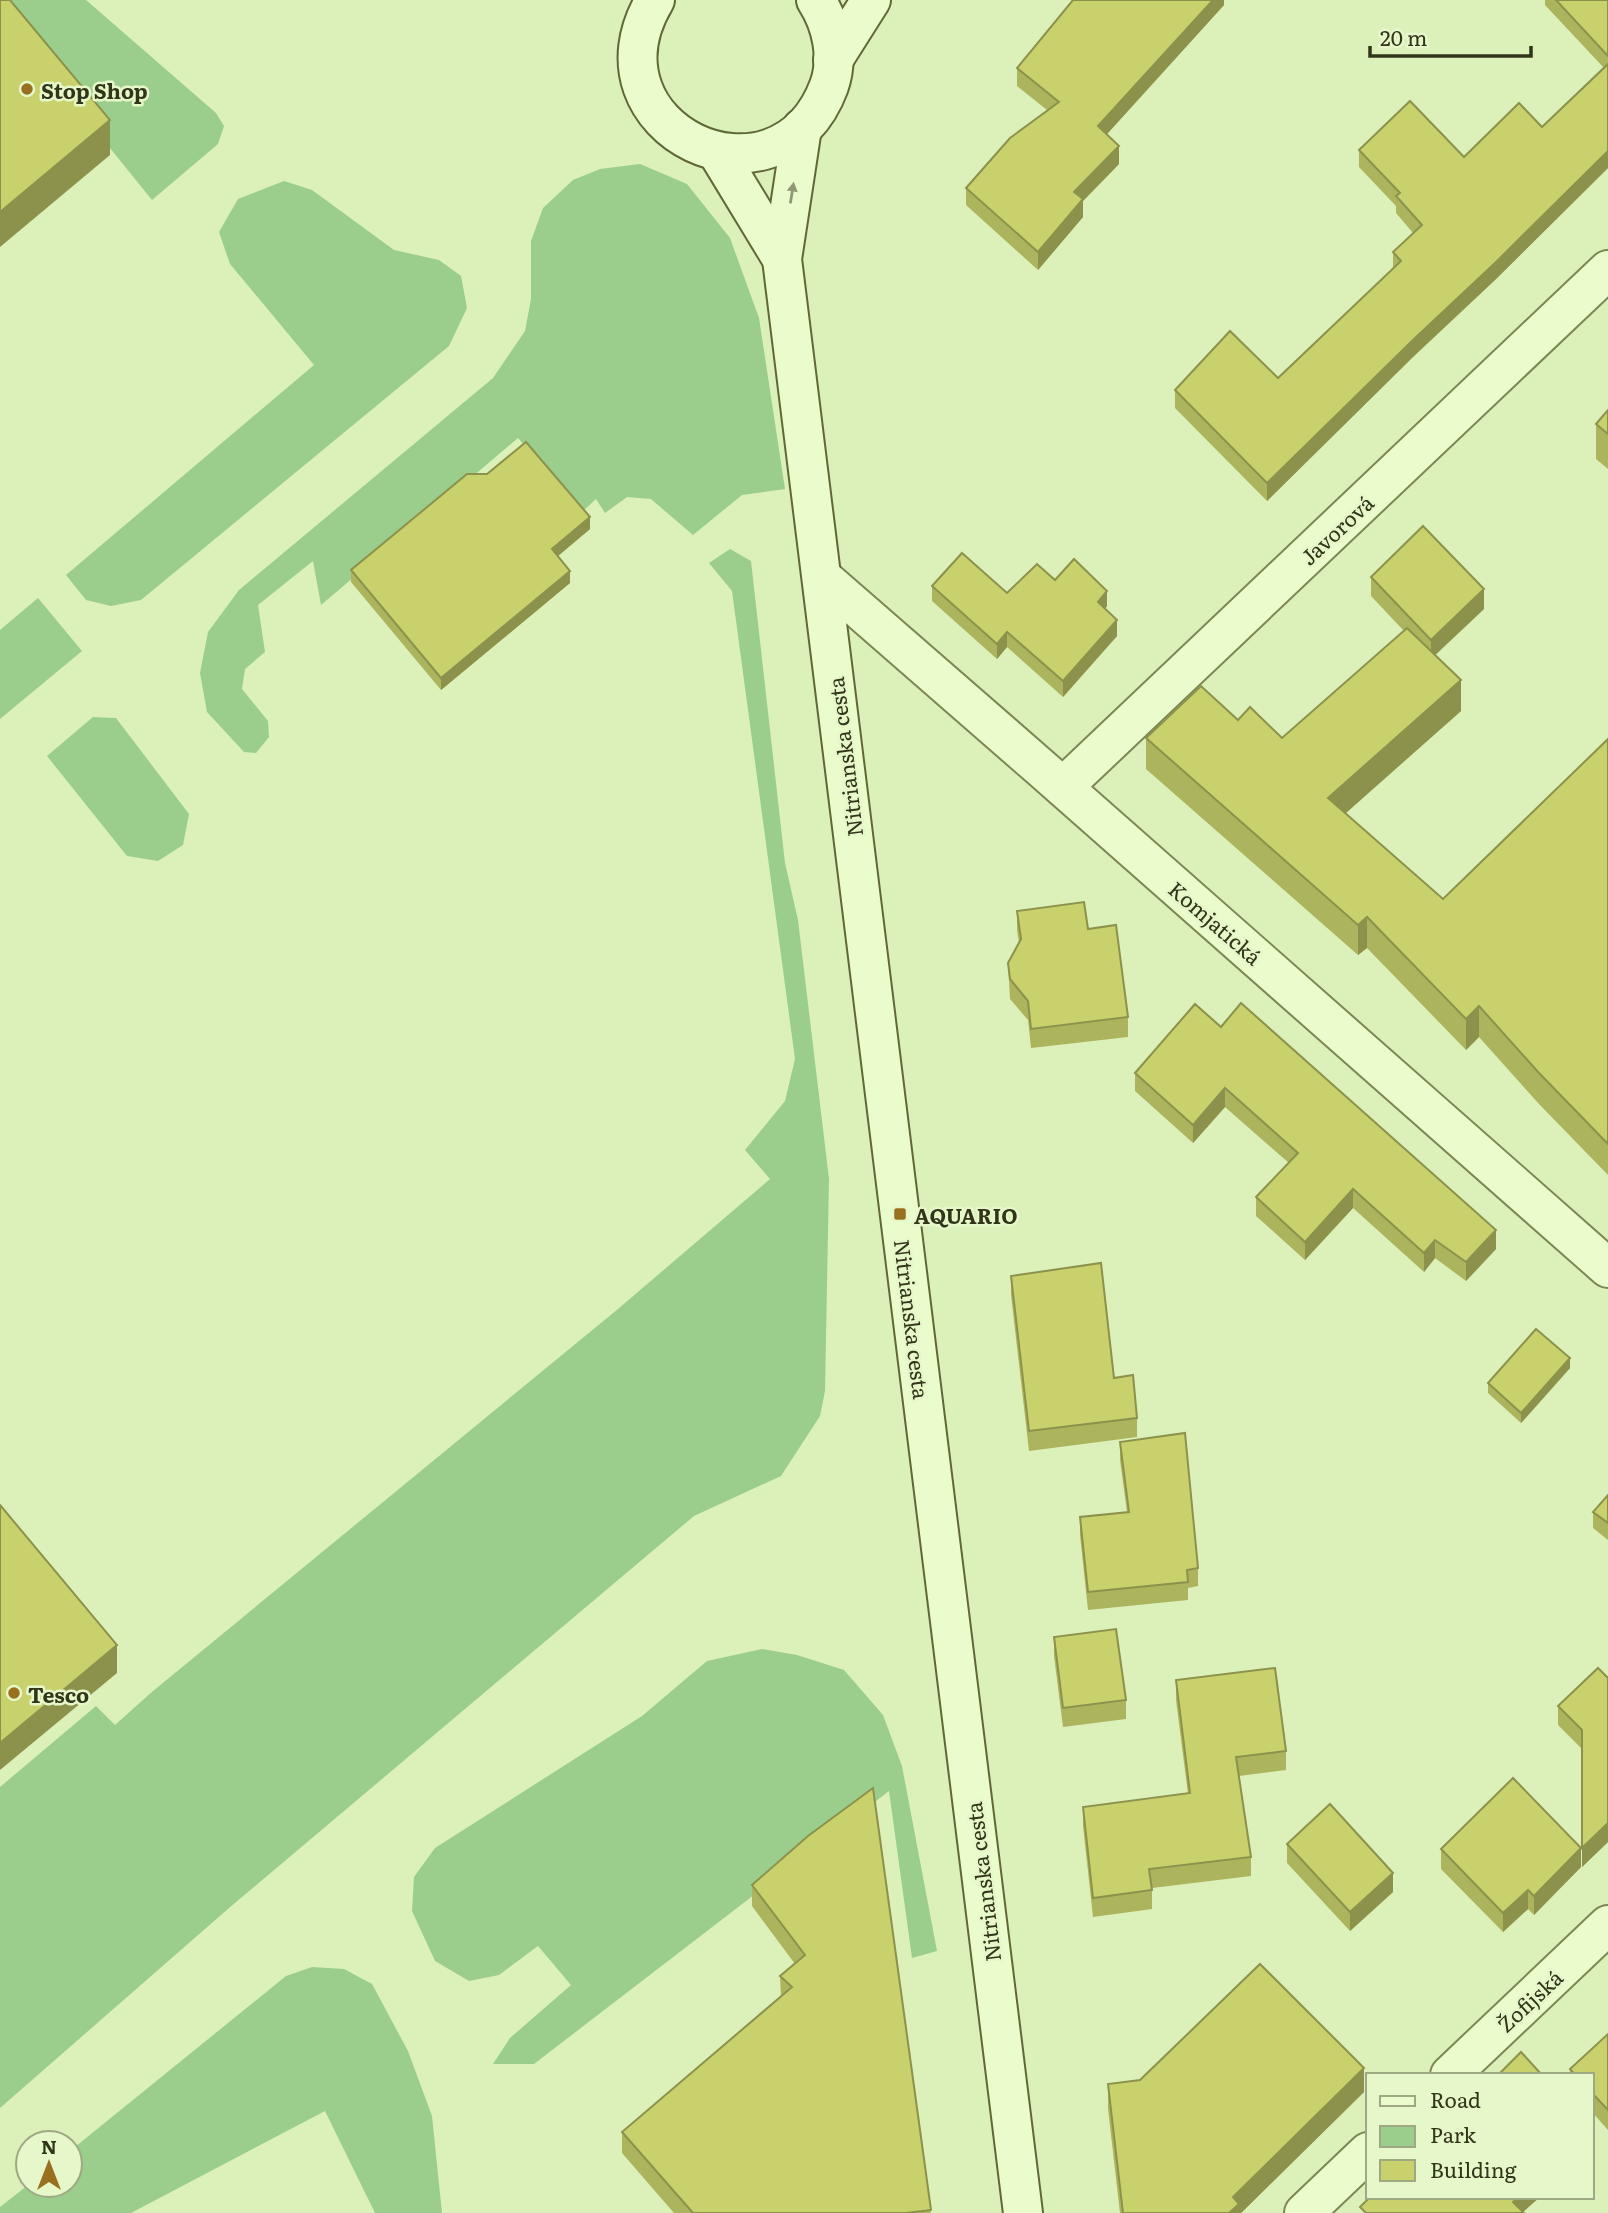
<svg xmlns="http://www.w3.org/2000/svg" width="1608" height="2213" font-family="Literata,serif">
	<rect width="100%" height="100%" fill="#dcf0b9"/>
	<g fill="#9bce8d">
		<polygon points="0,0 86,0 216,113 224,126 218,144 152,200 0,12"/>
		<polygon points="640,164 687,184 730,238 759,318 785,489 742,495 693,535 651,499 627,497 605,513 596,499 582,512 518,438 321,605 313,561 258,605 265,652 245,669 242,689 268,721 269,737 256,753 244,752 207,712 200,673 208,632 239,590 493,378 525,331 531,299 531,241 543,208 573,180 600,169"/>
		<polygon points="284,181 312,190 394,250 439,260 461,276 467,308 449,346 141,600 111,606 86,600 66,575 314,365 230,264 219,232 238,199"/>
		<polygon points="730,549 751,561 785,863 798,920 829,1179 825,1391 820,1416 781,1476 694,1516 229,1908 0,2108 0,1787 96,1706 115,1725 153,1691 618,1309 770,1179 745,1150 785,1101 795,1059 732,591 709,563"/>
		<polygon points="38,598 82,651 0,719 0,630"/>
		<polygon points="93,717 116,718 189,814 183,845 158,861 127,856 47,756"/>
		<polygon points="762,1649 797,1655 844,1670 883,1715 902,1766 937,1951 912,1958 889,1791 534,2064 493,2064 510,2038 571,1985 538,1946 499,1975 469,1981 435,1961 412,1911 414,1877 435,1848 642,1716 707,1661"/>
		<polygon points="312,1967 344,1969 372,1984 408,2051 432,2116 442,2213 375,2213 325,2111 131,2213 0,2213 0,2207 28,2185 70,2185 70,2151 286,1976"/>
	</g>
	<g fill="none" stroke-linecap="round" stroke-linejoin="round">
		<defs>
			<g id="street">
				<polyline points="823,578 1041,768 1608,1268"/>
				<polyline points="1063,787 1608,270"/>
				<polyline points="1450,2075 1608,1925"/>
				<polyline points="1304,2213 1368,2152"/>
			</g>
			<g id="secondary">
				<path d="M655 0C578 129 778 223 829 86 839 58 832 25 816 0"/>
				<polyline points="833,60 871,0"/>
				<polyline points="802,128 782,259 1023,2213"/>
				<polyline points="717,152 782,259"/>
			</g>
		</defs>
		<use href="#street" stroke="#7d8753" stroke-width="42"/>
		<use href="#secondary" stroke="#606837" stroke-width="42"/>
		<use href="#street" stroke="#eafbcc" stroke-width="38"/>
		<use href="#secondary" stroke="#eafbcc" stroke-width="38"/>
	</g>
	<g fill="#acb45d">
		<polygon points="1224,0 1224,5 1106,135 1119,164 1083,201 1083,217 1038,270 966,205 966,188 1047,110 1017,86 1017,68"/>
		<polygon points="1545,0 1608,0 1608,168 1495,280 1414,356 1267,501 1175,408 1175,390 1278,378 1393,270 1393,252 1413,233 1396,213 1396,206 1359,167 1359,150 1464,157 1542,127 1604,68 1545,5"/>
		<polygon points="1608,410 1608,469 1596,459 1596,424"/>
		<polygon points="590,529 558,556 570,583 441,690 351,582 351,570"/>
		<polygon points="1371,577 1484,609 1435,655 1461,711 1345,813 1443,899 1608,739 1608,1175 1539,1104 1479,1037 1466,1050 1367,948 1358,955 1146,769 1146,738 1238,720 1282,738 1404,631 1371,596"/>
		<polygon points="1055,580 1107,606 1105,609 1117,636 1063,697 1007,647 997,659 932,601 932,586 1007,593"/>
		<polygon points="1017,911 1088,929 1128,1017 1128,1037 1031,1048 1028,1020 1010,999 1008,963 1019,943 1017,930"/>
		<polygon points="1221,1027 1496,1249 1466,1281 1435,1258 1424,1272 1353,1208 1305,1260 1256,1216 1256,1197 1289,1163 1225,1107 1193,1143 1135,1091 1135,1073"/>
		<polygon points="1011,1276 1114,1378 1137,1418 1137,1437 1029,1451 1011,1295"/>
		<polygon points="1570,1368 1521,1423 1488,1393 1488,1383"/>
		<polygon points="1120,1442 1198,1568 1198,1586 1188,1588 1188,1600 1088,1610 1080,1535 1080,1517 1127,1512 1120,1460"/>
		<polygon points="1608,1495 1608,1540 1593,1528 1593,1512"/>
		<polygon points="1054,1637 1126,1700 1126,1719 1063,1727 1054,1656"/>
		<polygon points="1608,1678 1608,1842 1582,1867 1582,1749 1558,1725 1558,1706"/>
		<polygon points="1176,1680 1286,1751 1286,1770 1239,1776 1251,1857 1251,1876 1152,1888 1152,1909 1093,1917 1083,1826 1083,1807 1188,1794 1176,1700"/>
		<polygon points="808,1836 931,2213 674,2213 622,2153 622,2132 781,1997 780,1976 795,1964 752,1906 752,1885"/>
		<polygon points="1287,1844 1393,1892 1350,1931 1287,1863"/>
		<polygon points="1441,1849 1581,1867 1534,1915 1528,1909 1503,1932 1441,1869"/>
		<polygon points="1608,2034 1608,2130 1592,2112 1592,2075 1570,2075 1570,2069"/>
		<polygon points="1108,2084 1364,2092 1241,2213 1120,2213 1108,2109"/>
	</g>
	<g fill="#8c924c">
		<polygon points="1213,0 1224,0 1224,5 1098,144 1098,126"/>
		<polygon points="110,120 110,155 0,247 0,212"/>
		<polygon points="1119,146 1119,164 1083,201 1083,217 1038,270 1038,252 1074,192"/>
		<polygon points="1608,151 1608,168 1495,280 1414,356 1267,501 1267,483"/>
		<polygon points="590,517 590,529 552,561 552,549"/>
		<polygon points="570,571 570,583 441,690 441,678"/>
		<polygon points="1484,589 1484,609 1431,659 1431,640"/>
		<polygon points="1107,591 1107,606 1098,618 1098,602"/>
		<polygon points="1117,620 1117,636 1063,697 1063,681"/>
		<polygon points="1007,632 1007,647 997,659 997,644"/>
		<polygon points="1461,680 1461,711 1328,829 1328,798"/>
		<polygon points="1367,917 1367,948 1358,955 1358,925"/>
		<polygon points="1479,1006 1479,1037 1466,1050 1466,1019"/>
		<polygon points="1225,1088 1225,1107 1193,1143 1193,1125"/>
		<polygon points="1353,1189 1353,1208 1305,1260 1305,1242"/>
		<polygon points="1496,1230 1496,1249 1466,1281 1466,1262"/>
		<polygon points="1435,1240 1435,1258 1424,1272 1424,1253"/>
		<polygon points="1570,1358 1570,1368 1521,1423 1521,1413"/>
		<polygon points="117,1645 117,1673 0,1770 0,1743"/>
		<polygon points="1608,1823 1608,1842 1582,1867 1582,1848"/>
		<polygon points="1581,1848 1581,1867 1534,1915 1534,1896"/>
		<polygon points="1393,1873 1393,1892 1350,1931 1350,1912"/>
		<polygon points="1528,1890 1528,1909 1503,1932 1503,1913"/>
		<polygon points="1364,2068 1364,2092 1241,2213 1229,2213 1233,2197"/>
		<polygon points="1519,2197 1540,2197 1522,2213 1513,2202"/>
	</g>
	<g fill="#c8d16c" stroke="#8c924c" stroke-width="2">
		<polygon points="0,0 10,0 110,120 0,212"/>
		<polygon points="1073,0 1213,0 1098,126 1119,146 1074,192 1083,199 1038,252 966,188 1010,138 1059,102 1017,68"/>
		<polygon points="1556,0 1608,0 1608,56"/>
		<polygon points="1608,64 1608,151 1495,263 1414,339 1267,483 1175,390 1230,331 1278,378 1401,261 1393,252 1422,225 1396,196 1400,193 1359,150 1410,101 1464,157 1519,103 1542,127"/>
		<polygon points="1608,410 1608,434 1596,424"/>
		<polygon points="526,442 590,517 552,549 570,571 441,678 351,570 467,474 487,474"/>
		<polygon points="1423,526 1484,589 1431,640 1371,577"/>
		<polygon points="962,553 1007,593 1037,564 1055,580 1074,559 1107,591 1098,602 1117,620 1063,681 1007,632 997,644 932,586"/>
		<polygon points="1407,628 1461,680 1328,798 1443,899 1608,739 1608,1144 1539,1073 1479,1006 1466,1019 1367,917 1358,925 1146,738 1201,686 1238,720 1250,707 1282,738"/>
		<polygon points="1084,902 1088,929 1116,925 1128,1017 1031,1029 1028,1001 1010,979 1008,963 1021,939 1017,911"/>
		<polygon points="1241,1003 1496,1230 1466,1262 1435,1240 1424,1253 1353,1189 1305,1242 1256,1197 1298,1153 1225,1088 1193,1125 1135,1073 1195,1004 1221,1027"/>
		<polygon points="1101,1263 1114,1378 1133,1375 1137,1418 1029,1431 1011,1276"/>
		<polygon points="1536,1329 1570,1358 1521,1413 1488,1383"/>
		<polygon points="1185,1433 1198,1568 1187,1570 1188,1582 1088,1592 1080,1517 1129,1512 1120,1442"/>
		<polygon points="1608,1495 1608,1523 1593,1512"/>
		<polygon points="0,1505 117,1645 0,1743"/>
		<polygon points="1116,1629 1126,1700 1063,1708 1054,1637"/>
		<polygon points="1275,1668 1286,1751 1236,1757 1251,1857 1149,1869 1152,1890 1093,1898 1083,1807 1190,1793 1176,1680"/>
		<polygon points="1598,1668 1608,1678 1608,1823 1582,1848 1582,1730 1558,1706"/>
		<polygon points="1513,1778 1581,1848 1534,1896 1528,1890 1503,1913 1441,1849"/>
		<polygon points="873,1788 931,2210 906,2213 693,2213 622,2132 792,1987 780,1976 805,1955 752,1885 808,1836"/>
		<polygon points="1330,1804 1393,1873 1350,1912 1287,1844"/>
		<polygon points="1260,1964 1364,2068 1233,2197 1239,2204 1229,2213 1123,2213 1108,2084 1140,2080"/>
		<polygon points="1608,2034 1608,2110 1592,2093 1592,2075 1575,2075 1570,2069"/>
		<polygon points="1521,2052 1542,2075 1498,2075"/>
		<polygon points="1370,2197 1519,2197 1513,2202 1524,2213 1366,2213 1360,2207"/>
	</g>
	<defs><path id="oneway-solid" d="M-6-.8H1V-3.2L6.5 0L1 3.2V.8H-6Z" transform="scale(1.75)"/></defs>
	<use fill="#8e9872" href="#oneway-solid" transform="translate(792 193) rotate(-81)"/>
	<g fill="#997020" stroke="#e6f7c9" stroke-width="2.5">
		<circle cx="27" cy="89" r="7"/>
		<rect x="893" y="1207" width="14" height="14" rx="3.5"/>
		<circle cx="14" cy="1693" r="7"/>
	</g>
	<g text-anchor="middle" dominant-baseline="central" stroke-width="5" stroke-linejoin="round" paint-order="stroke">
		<g font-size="21" font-weight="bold" fill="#313519" stroke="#e6f7c9" text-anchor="start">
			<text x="41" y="89">Stop Shop</text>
			<text x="914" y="1214">AQUARIO</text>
			<text x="28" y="1693">Tesco</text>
		</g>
		<g font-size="21" fill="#313519" stroke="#e6f7c9">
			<text transform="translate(1336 529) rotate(-43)">Javorová</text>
			<text transform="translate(844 757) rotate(-97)">Nitrianska cesta</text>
			<text transform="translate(1216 922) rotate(41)">Komjatická</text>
			<text transform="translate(913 1319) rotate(83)">Nitrianska cesta</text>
			<text transform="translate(982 1882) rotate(-97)">Nitrianska cesta</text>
			<text transform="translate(1529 2000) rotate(-43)">Žofijská</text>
		</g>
	</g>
	<rect x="1366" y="2073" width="228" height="126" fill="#e6f7c9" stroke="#9ea983" stroke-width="2"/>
	<rect x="1380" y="2096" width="35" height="10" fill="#eafbcc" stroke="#9ea983" stroke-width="2"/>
	<text x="1430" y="2108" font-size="21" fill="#313519">Road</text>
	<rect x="1380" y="2126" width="35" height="21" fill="#9bce8d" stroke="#9ea983" stroke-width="2"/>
	<text x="1430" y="2143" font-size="21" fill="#313519">Park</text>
	<rect x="1380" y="2160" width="35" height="21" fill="#c8d16c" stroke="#9ea983" stroke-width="2"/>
	<text x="1430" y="2178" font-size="21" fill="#313519">Building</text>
	<g transform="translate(49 2164)"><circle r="33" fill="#e6f7c9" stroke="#9ea983" stroke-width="2"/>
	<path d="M0-5L12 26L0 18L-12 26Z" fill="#997020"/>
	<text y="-10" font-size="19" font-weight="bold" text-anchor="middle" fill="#313519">N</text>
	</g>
	<path d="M1370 46v10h161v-10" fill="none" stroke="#313519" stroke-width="3.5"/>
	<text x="1380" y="46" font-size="21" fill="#313519" stroke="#e6f7c9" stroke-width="5" paint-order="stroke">20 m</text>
</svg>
